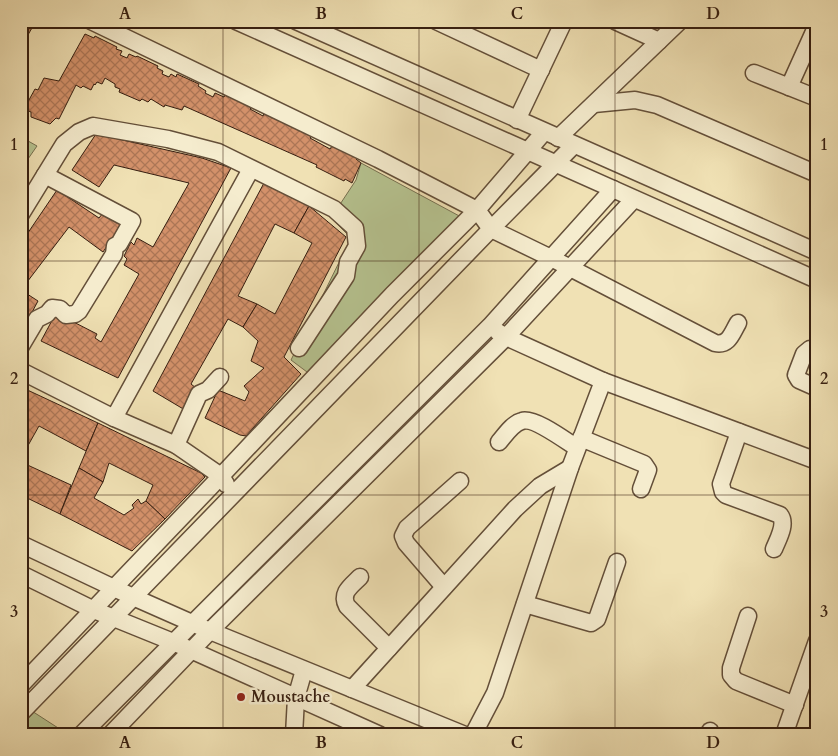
<svg xmlns="http://www.w3.org/2000/svg" width="838" height="756" font-family="Cardo,serif">
	<defs>
		<pattern id="building-cross-hatch" width="8" height="8" patternUnits="userSpaceOnUse" patternTransform="scale(1.25)"><rect width="8" height="8" fill="#d3916a"/><path d="M0 0l8 8M0 8l8-8" fill="none" stroke="#ac7656"/></pattern>
	</defs>
	<rect width="100%" height="100%" fill="#f0e1b4"/>
	<filter id="stains"><feTurbulence type="fractalNoise" baseFrequency=".004" numOctaves="4"/><feColorMatrix values="0 0 0 0 .2 0 0 0 0 .09 0 0 0 0 .02 0 0 0 .5 -.17"/></filter>
	<radialGradient id="worn" r=".72"><stop offset=".6" stop-color="#630" stop-opacity="0"/><stop offset="1" stop-color="#630" stop-opacity=".3"/></radialGradient>
	<g fill="#b6c390" stroke="#767050">
		<polygon points="21,137 37,146 21,169"/>
		<polygon points="361,163 463,218 311,375 291,360 351,238 331,218 356,180"/>
		<polygon points="21,704 69,735 21,735"/>
	</g>
	<g fill="url(#building-cross-hatch)" stroke="#361e10">
		<polygon points="21,21 36,21 25,40 21,39"/>
		<polygon points="85,34 94,38 95,36 117,47 116,49 122,51 120,55 127,58 129,54 136,57 137,56 158,66 157,68 163,71 162,74 169,77 171,74 176,77 177,74 199,84 198,86 206,91 205,93 213,97 215,93 224,97 225,95 252,107 250,109 263,116 264,113 312,135 310,138 330,149 332,146 357,158 356,159 361,163 352,183 345,179 344,181 316,167 317,165 184,106 182,110 165,105 164,107 151,99 148,102 142,99 140,101 119,92 120,89 115,87 115,84 105,78 102,84 97,82 95,85 94,84 91,90 83,86 81,88 76,85 59,119 56,118 50,124 31,117 31,112 24,109 35,89 38,90 44,78 59,81"/>
		<polygon points="96,134 202,158 231,168 118,378 41,341 56,313 97,334 95,338 101,342 139,274 124,265 127,259 124,256 131,242 134,245 137,238 153,247 189,183 114,165 99,187 72,170"/>
		<polygon points="264,183 309,206 294,233 275,224 238,296 257,304 243,327 228,319 191,384 196,388 185,410 153,391"/>
		<polygon points="57,190 99,218 103,213 122,224 103,252 69,227 21,290 38,301 23,329 21,328 21,243"/>
		<polygon points="309,206 346,237 284,357 301,374 246,436 240,435 205,418 218,390 245,401 249,392 244,386 264,368 251,361 258,341 243,327 257,304 275,314 312,243 294,233"/>
		<polygon points="21,387 98,423 86,451 39,426 21,458"/>
		<polygon points="98,423 201,473 205,477 165,519 146,501 153,485 109,463 103,482 79,468"/>
		<polygon points="21,462 71,485 60,514 21,495"/>
		<polygon points="79,468 103,482 94,498 124,515 134,508 132,505 138,499 141,504 146,501 165,519 132,551 60,514"/>
	</g>
	<g fill="none" stroke-linecap="round" stroke-linejoin="round">
		<defs>
			<g id="minor">
				<path d="M91 21 378 159 477 210 491 229 551 258 715 343C729 346 732 333 738 323"/>
				<polyline points="236,21 817,280"/>
				<polyline points="296,21 817,252"/>
				<polyline points="436,21 541,70"/>
				<polyline points="615,21 659,41"/>
				<polyline points="754,73 817,98"/>
				<polyline points="789,87 817,25"/>
				<polyline points="594,104 635,100 657,105 817,174"/>
				<polyline points="517,120 564,21"/>
				<polyline points="558,138 680,21"/>
				<polyline points="21,214 64,144 79,132 93,126 168,139 218,152 334,209 355,228 357,246 348,262 346,276 299,348"/>
				<polyline points="498,332 506,337 603,381 817,461"/>
				<polyline points="21,346 37,319 47,314 52,308 60,309 66,315 75,314 79,311 114,254 115,246 119,244 132,221 45,175"/>
				<polyline points="817,350 810,349 804,354 796,375 799,380 817,388"/>
				<polyline points="21,371 114,418 176,445 221,476 226,484"/>
				<polyline points="114,418 251,169"/>
				<path d="M739 432 721 484 723 492 726 495 780 515C787 524 778 539 774 549"/>
				<polyline points="581,438 644,464 648,470 641,489"/>
				<path d="M499 442C505 435 513 423 522 421 534 417 566 441 577 448"/>
				<polyline points="176,445 199,394 208,390 220,377"/>
				<polyline points="21,544 133,597 210,631 465,735"/>
				<polyline points="21,574 94,610 173,642 380,735"/>
				<path d="M360 577C351 586 340 593 347 606L389 648"/>
				<polyline points="444,587 406,543 403,536 407,528 460,481"/>
				<polyline points="525,604 591,623 597,619 617,562"/>
				<polyline points="748,616 731,668 731,675 736,681 795,705"/>
				<polyline points="21,685 221,476 392,295 477,210 544,132"/>
				<polyline points="352,689 515,509 540,486 570,468"/>
				<polyline points="21,713 491,229 574,145"/>
				<polyline points="81,735 490,326 613,189"/>
				<polyline points="110,735 210,631 506,337 634,199"/>
				<polyline points="294,735 296,698 304,670"/>
				<polyline points="473,735 495,693 570,468 603,381"/>
				<polyline points="708,735 710,731"/>
				<polyline points="784,735 817,641"/>
			</g>
		</defs>
		<use href="#minor" stroke="#644f39" stroke-width="19"/>
		<use href="#minor" stroke="#f5ecce" stroke-width="16"/>
	</g>
	<path fill="none" stroke="#361e10" stroke-width="1" stroke-opacity="0.55" d="M223 21V735M419 21V735M615 21V735M21 261H817M21 495H817"/>
	<circle fill="#8f2418" stroke="#f5ecce" stroke-width="2" cx="241" cy="697" r="5"/>
	<g text-anchor="middle" dominant-baseline="central" stroke-width="5" stroke-linejoin="round" paint-order="stroke">
		<g font-size="16" font-weight="bold" fill="#361e10" stroke="#f5ecce" text-anchor="start">
			<text x="251" y="697">Moustache</text>
		</g>
	</g>
	<rect width="838" height="756" fill="none" stroke="#f0e1b4" stroke-width="55"/>
	<rect x="28" y="28" width="782" height="700" fill="none" stroke="#361e10" stroke-width="2"/>
	<g font-size="16" text-anchor="middle" font-weight="bold" fill="#361e10">
		<text x="125" y="19">A</text>
		<text x="321" y="19">B</text>
		<text x="517" y="19">C</text>
		<text x="713" y="19">D</text>
		<text x="14" y="150">1</text>
		<text x="824" y="150">1</text>
		<text x="14" y="384">2</text>
		<text x="824" y="384">2</text>
		<text x="14" y="617">3</text>
		<text x="824" y="617">3</text>
		<text x="125" y="748">A</text>
		<text x="321" y="748">B</text>
		<text x="517" y="748">C</text>
		<text x="713" y="748">D</text>
	</g>
	<rect width="100%" height="100%" filter="url(#stains)"/>
	<rect width="100%" height="100%" fill="url(#worn)"/>
</svg>
